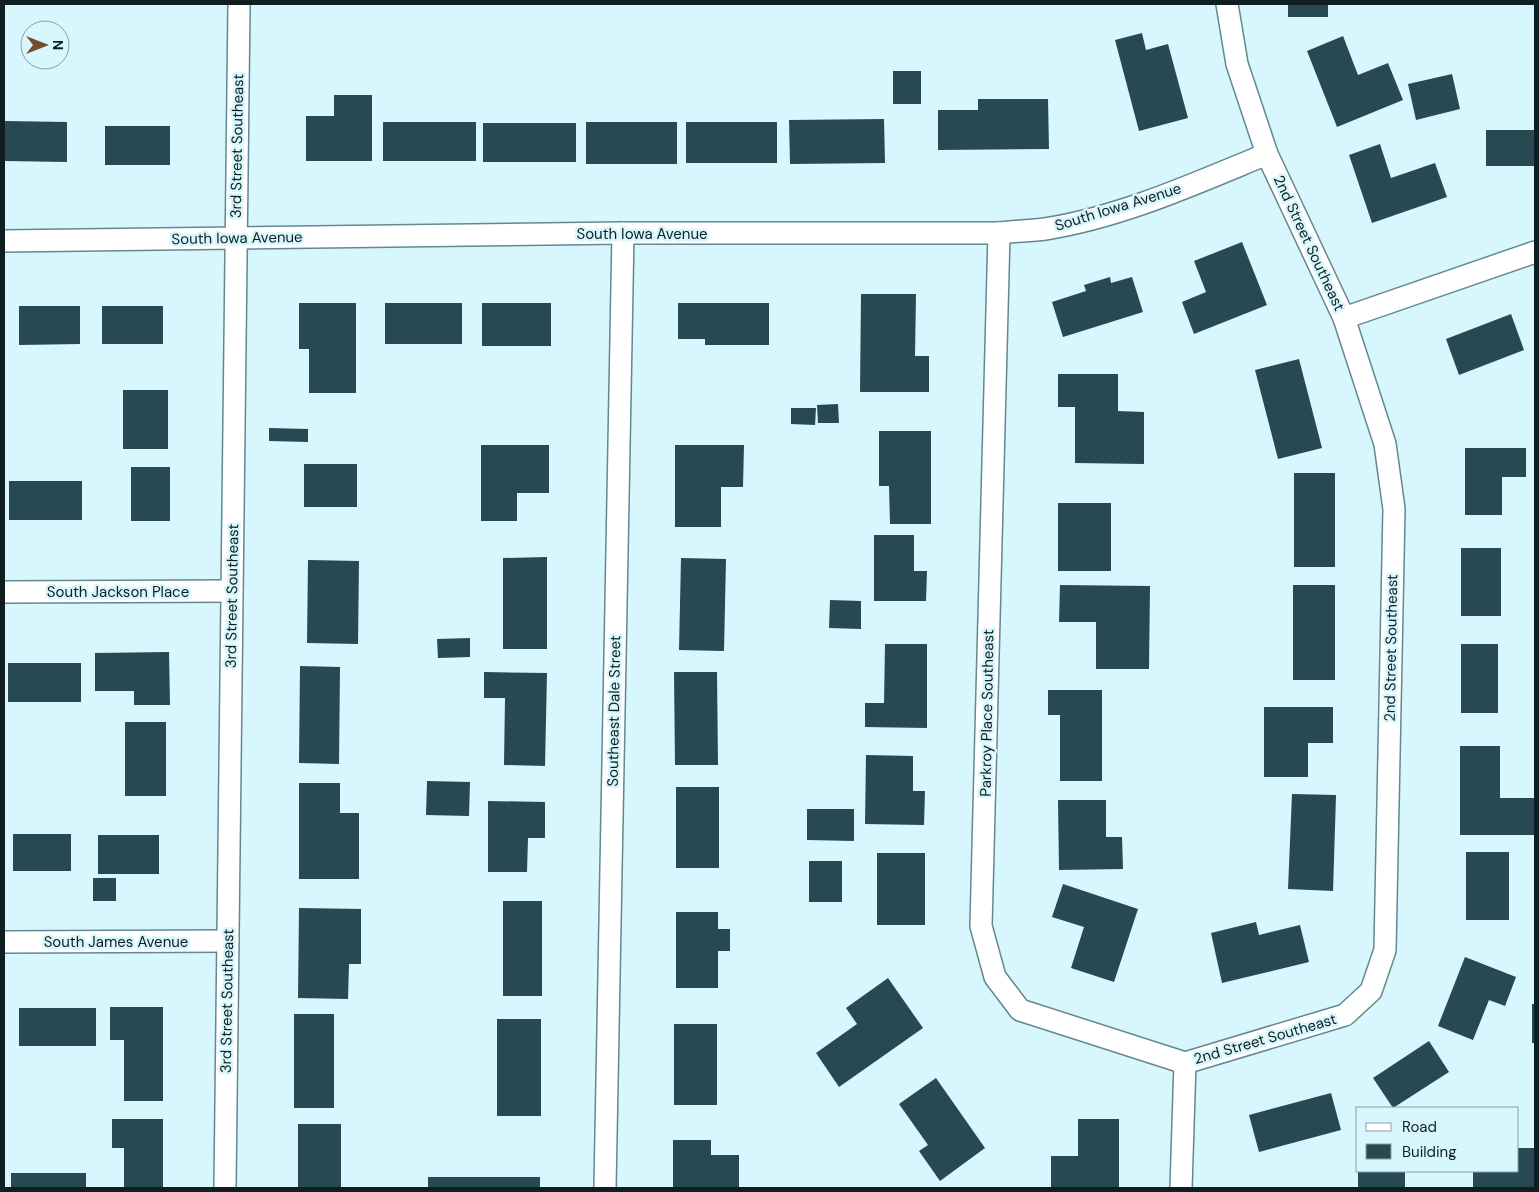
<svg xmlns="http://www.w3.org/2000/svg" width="1539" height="1192" font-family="'DM Sans',sans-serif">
	<rect width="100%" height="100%" fill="#d7f6fd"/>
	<g fill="#274951">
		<rect x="1288" y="4" width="40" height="13"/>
		<polygon points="1142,33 1146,50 1168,44 1188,118 1139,131 1115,40"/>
		<polygon points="1343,36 1358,75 1388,63 1403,100 1337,127 1307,51"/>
		<rect x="893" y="71" width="28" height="33"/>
		<polygon points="1452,74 1460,109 1416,120 1408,84"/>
		<polygon points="334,95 372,95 372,161 306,161 306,116 334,116"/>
		<polygon points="978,99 1048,99 1049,149 938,150 938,110 978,110"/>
		<polygon points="884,119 885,163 790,164 789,120"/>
		<polygon points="4,121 67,122 67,162 4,161"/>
		<rect x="383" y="122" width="93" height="39"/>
		<rect x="586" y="122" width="91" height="42"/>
		<rect x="686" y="122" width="91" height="41"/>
		<rect x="483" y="123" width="93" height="39"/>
		<rect x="105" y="126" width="65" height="39"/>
		<rect x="1486" y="130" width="49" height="36"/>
		<polygon points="1380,144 1391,178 1435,163 1447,197 1372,223 1349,155"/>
		<polygon points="1242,242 1267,305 1194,334 1182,302 1206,292 1194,261"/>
		<polygon points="1110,277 1111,283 1132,277 1143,312 1063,337 1052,302 1086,291 1084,285"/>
		<polygon points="861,294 916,294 915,356 929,356 929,392 860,392"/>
		<polygon points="299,303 356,303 356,393 309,393 309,349 299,349"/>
		<rect x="385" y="303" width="77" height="41"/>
		<rect x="482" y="303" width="69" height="43"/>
		<polygon points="678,303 769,303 769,345 705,345 705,339 678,339"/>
		<polygon points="19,306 80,306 80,344 19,345"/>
		<rect x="102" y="306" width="61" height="38"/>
		<polygon points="1511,314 1524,350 1459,375 1446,339"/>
		<polygon points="1299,359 1322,448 1278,459 1255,370"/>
		<polygon points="1058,374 1118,374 1118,411 1144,412 1144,464 1075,463 1075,407 1058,407"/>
		<rect x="123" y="390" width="45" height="59"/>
		<polygon points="838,404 839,423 818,423 817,405"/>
		<polygon points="791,408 816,408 815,425 791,424"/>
		<polygon points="269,428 308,429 308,442 269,441"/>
		<polygon points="879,431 931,431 931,524 890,524 889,486 879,486"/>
		<polygon points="481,445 549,445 549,493 517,493 517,521 481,521"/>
		<polygon points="675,445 744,445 743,487 721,487 721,527 675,527"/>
		<polygon points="1465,448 1526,448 1526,477 1502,477 1502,515 1465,515"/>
		<rect x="304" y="464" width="53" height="43"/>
		<rect x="131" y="467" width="39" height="54"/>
		<rect x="1294" y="473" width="41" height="94"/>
		<rect x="9" y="481" width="73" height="39"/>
		<rect x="1058" y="503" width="53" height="68"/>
		<polygon points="874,535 914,535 914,571 927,571 926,601 874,601"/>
		<rect x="1461" y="548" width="40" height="68"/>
		<polygon points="547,557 547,649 503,649 503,558"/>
		<polygon points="681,558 726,559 724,651 679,650"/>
		<polygon points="308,560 359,561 358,644 307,643"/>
		<polygon points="1060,585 1150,586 1149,669 1096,669 1096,622 1059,622"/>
		<rect x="1293" y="585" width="42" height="95"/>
		<polygon points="830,600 861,601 861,629 829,628"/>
		<polygon points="470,638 470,657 438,658 437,639"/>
		<polygon points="885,644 927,644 927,728 865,727 865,703 884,703"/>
		<rect x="1461" y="644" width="37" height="69"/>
		<polygon points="169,652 170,705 134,705 134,691 95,691 95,653"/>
		<rect x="8" y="663" width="73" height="39"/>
		<polygon points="300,666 340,667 339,764 299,763"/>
		<polygon points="484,672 547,673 545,766 504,765 505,698 484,698"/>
		<polygon points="674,672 717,672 718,765 675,765"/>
		<polygon points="1048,690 1102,690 1102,781 1060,781 1060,715 1048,715"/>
		<polygon points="1264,707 1333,707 1333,743 1308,743 1308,777 1264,777"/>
		<rect x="125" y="722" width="41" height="74"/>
		<polygon points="1460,746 1500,746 1500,798 1535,798 1535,835 1460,835"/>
		<polygon points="866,755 913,756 913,791 925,791 924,825 865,824"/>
		<polygon points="427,781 470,782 469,816 426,815"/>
		<polygon points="299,783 340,783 340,813 359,813 359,879 299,879"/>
		<rect x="676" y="787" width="43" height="81"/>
		<polygon points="1292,794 1336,795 1333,891 1288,889"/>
		<polygon points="1058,800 1106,800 1106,837 1122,837 1123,869 1059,870"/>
		<polygon points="488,801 545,802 545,838 528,838 527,872 488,872"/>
		<polygon points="807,809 854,809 854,841 807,840"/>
		<rect x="13" y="834" width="58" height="37"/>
		<rect x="98" y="835" width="61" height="39"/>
		<rect x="1466" y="852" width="43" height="68"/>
		<rect x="877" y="853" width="48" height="72"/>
		<rect x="809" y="861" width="33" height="41"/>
		<rect x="93" y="878" width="23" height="23"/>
		<polygon points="1063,884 1138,909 1114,982 1071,968 1084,927 1052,917"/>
		<rect x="503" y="901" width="39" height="95"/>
		<polygon points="299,908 361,909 361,964 349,964 348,999 298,998"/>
		<polygon points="676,912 718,912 718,929 730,929 730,951 718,951 718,988 676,988"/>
		<polygon points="1256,922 1259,935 1300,925 1309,962 1222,983 1211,933"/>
		<polygon points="1465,957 1516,977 1505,1006 1489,1000 1473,1040 1438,1026"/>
		<polygon points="888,978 923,1028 839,1087 816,1053 857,1024 846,1008"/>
		<rect x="1532" y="1004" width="3" height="39"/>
		<polygon points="110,1007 163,1007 163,1101 124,1101 124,1040 110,1040"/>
		<rect x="19" y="1008" width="77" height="38"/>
		<rect x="294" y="1014" width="40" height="94"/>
		<rect x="497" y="1019" width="44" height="97"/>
		<rect x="674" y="1024" width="43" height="81"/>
		<polygon points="1429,1041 1449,1072 1393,1108 1373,1078"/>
		<polygon points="936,1078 985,1148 940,1181 919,1151 928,1145 899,1104"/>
		<polygon points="1331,1093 1341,1130 1259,1152 1249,1115"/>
		<polygon points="112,1119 163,1119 163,1188 124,1188 124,1148 112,1148"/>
		<polygon points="1078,1119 1119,1119 1119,1188 1051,1188 1051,1156 1078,1156"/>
		<rect x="298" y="1124" width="43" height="64"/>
		<polygon points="673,1140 711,1140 711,1155 739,1155 739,1188 673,1188"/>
		<polygon points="1518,1148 1535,1148 1535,1188 1473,1188 1473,1171 1518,1171"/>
		<rect x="1358" y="1171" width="47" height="17"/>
		<rect x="11" y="1173" width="75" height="15"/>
		<rect x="428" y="1177" width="112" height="11"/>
	</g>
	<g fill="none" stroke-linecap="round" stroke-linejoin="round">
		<defs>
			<g id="minor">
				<polyline points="999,233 981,926 995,977 1020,1010 1185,1063"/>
				<path d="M4 241 623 233H999C1014 231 1030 231 1045 229 1122 217 1196 183 1267 154"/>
				<polyline points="1344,318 1535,252"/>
				<polyline points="4,592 232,591"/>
				<polyline points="4,942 228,941"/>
				<polyline points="1185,1063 1345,1015 1371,991 1385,950 1394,509 1385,444 1344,318 1267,154 1237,64 1227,4"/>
				<polyline points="225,1188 239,4"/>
				<polyline points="605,1188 623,233"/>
				<polyline points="1181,1188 1185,1063"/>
			</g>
		</defs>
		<use href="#minor" stroke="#638890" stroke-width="24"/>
		<use href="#minor" stroke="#fff" stroke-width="21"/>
	</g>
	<g text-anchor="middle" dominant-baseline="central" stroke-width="5" stroke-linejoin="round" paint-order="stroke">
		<g font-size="15" fill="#0f1e21" stroke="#d7f6fd">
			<text transform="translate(237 146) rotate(-89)">3rd Street Southeast</text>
			<text transform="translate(1118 207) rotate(-17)">South Iowa Avenue</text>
			<text x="642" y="234">South Iowa Avenue</text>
			<text transform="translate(237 238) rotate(-1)">South Iowa Avenue</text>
			<text transform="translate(1309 243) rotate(65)">2nd Street Southeast</text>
			<text x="118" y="592">South Jackson Place</text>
			<text transform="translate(232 596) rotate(-89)">3rd Street Southeast</text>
			<text transform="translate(1391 648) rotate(-89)">2nd Street Southeast</text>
			<text transform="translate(614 711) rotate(-89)">Southeast Dale Street</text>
			<text transform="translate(987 713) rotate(-89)">Parkroy Place Southeast</text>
			<text x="116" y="942">South James Avenue</text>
			<text transform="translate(227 1001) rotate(-89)">3rd Street Southeast</text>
			<text transform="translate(1265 1039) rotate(-16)">2nd Street Southeast</text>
		</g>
	</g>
	<rect width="1539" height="1192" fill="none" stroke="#0f1e21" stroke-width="10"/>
	<rect x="1356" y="1107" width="162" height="65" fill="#d7f6fd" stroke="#87a0a5"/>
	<rect x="1366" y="1123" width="25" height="8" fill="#ffffff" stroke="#87a0a5"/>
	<text x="1402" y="1132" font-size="15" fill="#0f1e21">Road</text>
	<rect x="1366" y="1144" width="25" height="15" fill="#274951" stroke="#87a0a5"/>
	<text x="1402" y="1157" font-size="15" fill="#0f1e21">Building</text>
	<g transform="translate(45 45) rotate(90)"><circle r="24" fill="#d7f6fd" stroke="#87a0a5"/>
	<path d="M0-4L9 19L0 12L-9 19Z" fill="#754f2b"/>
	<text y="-8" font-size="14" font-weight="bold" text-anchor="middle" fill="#0f1e21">N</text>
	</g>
</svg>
